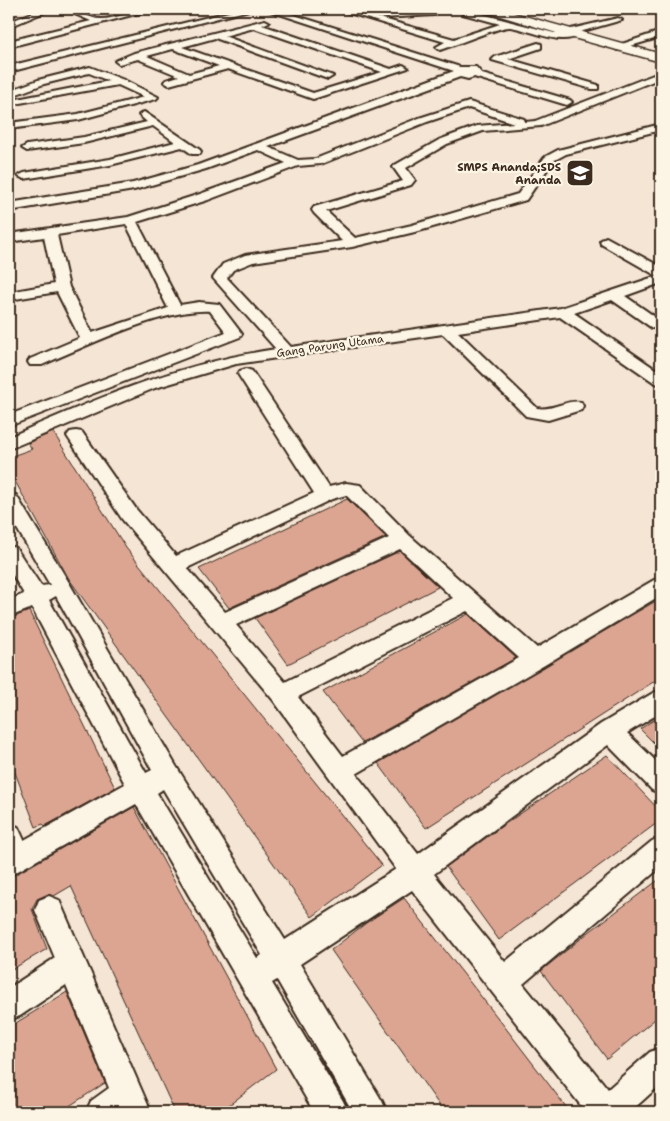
<svg xmlns="http://www.w3.org/2000/svg" width="670" height="1121" font-family="'Shantell Sans',sans-serif">
	<rect width="100%" height="100%" fill="#f5e5d4"/>
	<filter id="ink" filterUnits="userSpaceOnUse"><feTurbulence type="fractalNoise" baseFrequency=".02" numOctaves="2"/><feDisplacementMap in="SourceGraphic" scale="10" xChannelSelector="R" yChannelSelector="G"/><feConvolveMatrix kernelMatrix="1 2 1 2 8 2 1 2 1" color-interpolation-filters="sRGB"/></filter>
	<g filter="url(#ink)">
		<g fill="#dba592" stroke="#3b2a1e">
			<polygon points="53,432 126,548 382,865 312,917 69,579 16,483 9,470 9,457 32,449 28,443"/>
			<polygon points="347,499 386,537 229,608 199,569"/>
			<polygon points="400,551 438,587 288,664 255,618"/>
			<polygon points="661,598 661,677 426,828 378,763"/>
			<polygon points="29,611 115,788 45,826 43,824 36,827 9,757 9,619"/>
			<polygon points="468,614 516,658 362,743 323,692"/>
			<polygon points="661,715 661,750 640,729"/>
			<polygon points="607,755 661,812 661,820 499,940 446,867 502,826"/>
			<polygon points="134,807 276,1069 220,1112 175,1112 71,886 54,896 48,894 37,899 32,909 47,949 9,971 9,878"/>
			<polygon points="661,878 661,1014 607,1059 541,971 589,932"/>
			<polygon points="404,898 501,1022 570,1112 444,1112 331,950 366,923"/>
			<polygon points="67,992 105,1083 60,1112 9,1112 9,1027"/>
		</g>
		<g fill="none" stroke-linecap="round" stroke-linejoin="round">
			<defs>
				<g id="minor">
					<polygon points="42,9 52,9 9,27 9,22"/>
					<path d="M63 9C78 8 88 19 101 19 118 19 135 8 155 9L9 47V41L91 21Z"/>
					<polygon points="241,9 253,9 9,72 9,66"/>
					<path d="M264 9H275L460 67H476L482 74 570 100 572 102 567 105 474 77 468 79 460 77 268 147 298 160 315 159 419 118 469 102 524 119 525 122 535 121 661 72V78L541 126 483 131 447 144 406 168 415 180 411 185 326 211 355 238 412 225 518 194 545 157 558 150 661 124V130L566 154 553 161 526 200 419 231 352 247 253 262 233 270 227 278 291 347 561 308 657 276 601 244 600 241 606 237 661 267V283L625 296 661 321V328H652L612 300 574 313 661 373V385L655 383 560 317 458 332 537 408C553 411 566 399 581 402L583 406 581 410 548 420 526 416 443 334 236 364 155 388 9 449V437C98 398 178 363 276 349L213 278 223 264 245 255 342 241 314 213 312 210 314 207 403 181 393 167 395 165 439 140 477 126 514 123 469 108 427 122 321 164 298 166 208 200 137 222 180 305 199 302 219 304 242 334 240 337 9 426V415L226 332 210 311C164 308 84 347 42 365H30L28 362 30 359 80 338 57 292 9 300V292L54 284 44 237 9 242V234L128 217 200 194 286 163 258 150 206 169 134 190 9 211V203L133 183 198 165 454 71ZM126 224 168 308 92 333 69 287 57 235Z"/>
					<path d="M336 9H348L454 39 500 24 463 14 462 12 466 10 554 33 618 18 622 20 576 33 578 35C562 47 529 29 510 27 500 26 454 46 440 50L436 47 445 42Z"/>
					<polygon points="432,11 436,13 435,15 382,18 378,16 382,14"/>
					<path d="M265 20 269 22 262 25 391 69 403 65 408 68 313 99 228 69 169 85 164 82 166 80 179 76 138 59 119 64 115 61 134 53ZM254 28 382 72 313 93 182 47 215 38 325 78 328 79 333 76 224 36ZM173 49 219 66 189 74 147 56Z"/>
					<polygon points="661,31 661,37 617,50 613,47"/>
					<polygon points="538,43 541,44 541,48 508,59 598,85 598,89 592,89 492,60 495,57"/>
					<polygon points="90,67 124,80 158,97 156,99 78,120 9,129 9,123 78,114 144,97 118,85 9,105 9,101 12,100 109,81 89,73 44,84 9,97 9,91 38,80"/>
					<polygon points="144,112 200,150 201,152 200,154 192,154 182,147 110,165 24,179 18,176 24,173 110,159 175,142 153,126 84,143 27,151 22,148 27,145 84,137 147,122 139,115"/>
					<path d="M246 369 252 371 329 487 346 483 360 485 409 535 537 648 654 580 661 577V595L543 666 356 774 418 854 601 724 653 693 661 690V712L627 733 661 766V793L652 790 608 745 434 874 505 962 652 841 661 837V867L523 984 608 1089 650 1052 661 1048V1084L630 1112H586L412 890 300 964 382 1101 387 1112H353L277 980 272 983 343 1101 348 1112H314L136 804 9 876V824L18 827 24 840 125 784 32 608 9 617V600L24 594 9 569V546L16 548 41 586 50 585 9 515V494L16 495 68 581 176 766 285 940 396 869 274 701 122 519 67 436 70 432 76 431 82 432 136 509 176 556 314 493 238 374 240 371ZM346 495 389 538 225 612 187 568 332 499ZM400 549 453 598 285 682 236 625ZM56 596 152 770 146 773 49 600ZM467 611 519 658 343 756 298 697ZM163 789 262 955 257 958 157 793Z"/>
					<polygon points="49,896 59,900 151,1112 86,1112 91,1101 109,1088 66,985 20,1016 9,1020 9,988 55,958 35,910 39,900"/>
				</g>
				<polygon id="secondary" points="483,9 499,9 661,54 661,62 570,37 484,11"/>
			</defs>
			<use href="#minor" stroke="#3b2a1e" stroke-width="4"/>
			<use href="#secondary" stroke="#3b2a1e" stroke-width="3"/>
			<use href="#minor" fill="#fcf5e5" fill-rule="evenodd"/>
			<use href="#secondary" fill="#fcf5e5" fill-rule="evenodd"/>
		</g>
	</g>
	<defs>
		<symbol id="school-square" viewBox="-11 -11 22 22"><rect x="-9" y="-9" width="18" height="18" rx="4" fill="#3b2a1e" stroke="#fcf5e5"/><path d="M0-5L7-2L0 1L-7-2ZM-4 1L0 2.5L4 1V4Q0 6-4 4Z" fill="#fff"/></symbol>
	</defs>
	<g fill-rule="evenodd">
		<use href="#school-square" x="564" y="157" width="32" height="32"/>
	</g>
	<g text-anchor="middle" dominant-baseline="central" stroke-width="4.5" stroke-linejoin="round" paint-order="stroke">
		<g font-size="11" font-weight="bold" fill="#3b2a1e" stroke="#fcf5e5" text-anchor="end">
			<text x="561" y="167">SMPS Ananda;SDS<tspan x="561" dy="13">Ananda</tspan></text>
		</g>
		<g font-size="11" fill="#3b2a1e" stroke="#fcf5e5">
			<text transform="translate(330 346) rotate(-8)">Gang Parung Utama</text>
		</g>
	</g>
	<rect width="670" height="1121" fill="none" stroke="#fcf5e5" stroke-width="30"/>
	<rect x="15" y="15" width="640" height="1091" fill="none" stroke="#3b2a1e" stroke-width="2" filter="url(#ink)"/>
</svg>
